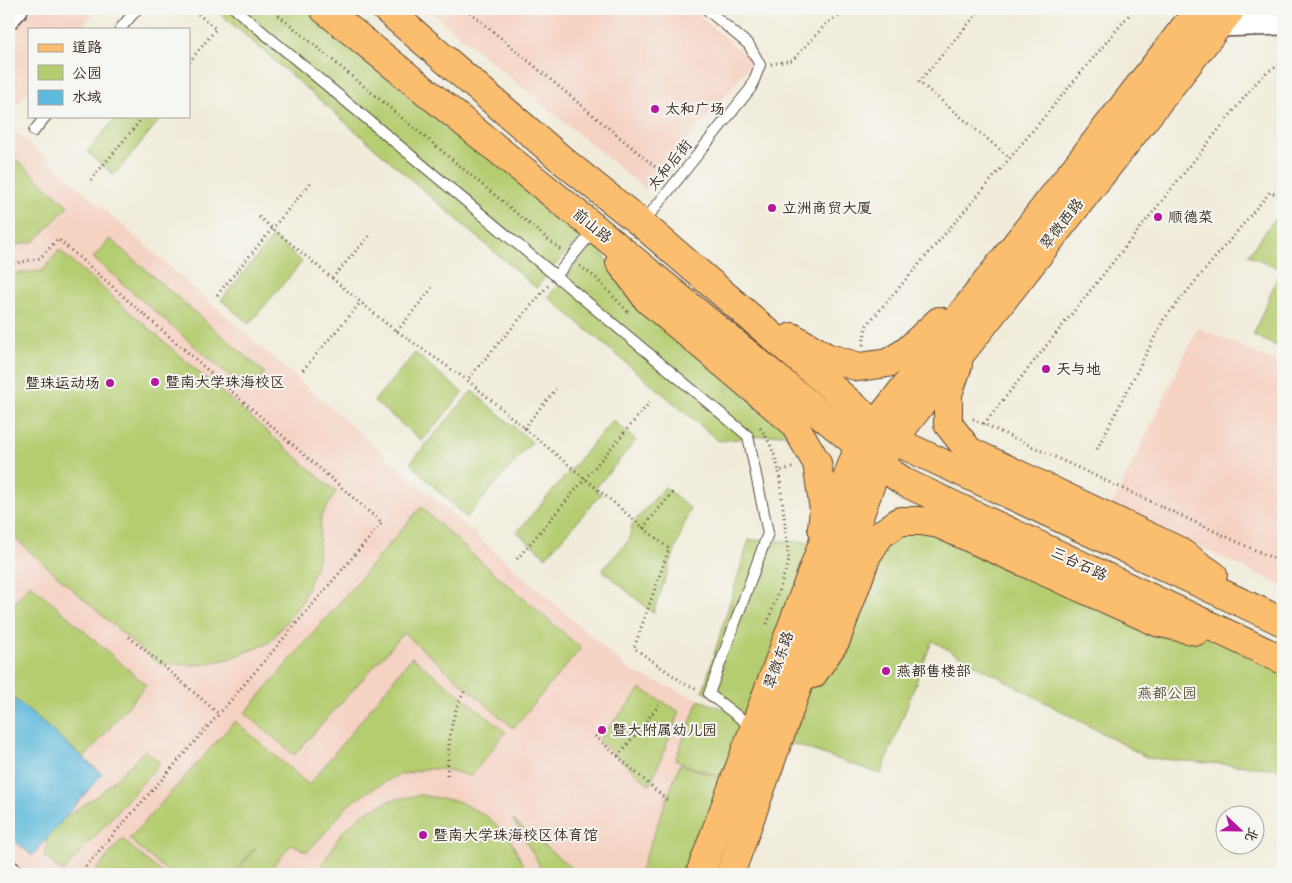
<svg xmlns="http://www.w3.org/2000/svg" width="1292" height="883" font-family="Pangolin,'LXGW WenKai TC',sans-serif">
	<rect width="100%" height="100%" fill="#f6f6f2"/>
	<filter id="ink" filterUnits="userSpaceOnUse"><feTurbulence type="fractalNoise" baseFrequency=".02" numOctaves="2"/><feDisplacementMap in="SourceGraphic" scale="10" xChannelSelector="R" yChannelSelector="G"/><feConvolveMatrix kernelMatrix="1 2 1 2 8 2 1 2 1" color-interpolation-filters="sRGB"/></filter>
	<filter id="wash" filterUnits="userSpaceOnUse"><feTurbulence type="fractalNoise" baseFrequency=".0096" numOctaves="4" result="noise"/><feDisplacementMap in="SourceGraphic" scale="20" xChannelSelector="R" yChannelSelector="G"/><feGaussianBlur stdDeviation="1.12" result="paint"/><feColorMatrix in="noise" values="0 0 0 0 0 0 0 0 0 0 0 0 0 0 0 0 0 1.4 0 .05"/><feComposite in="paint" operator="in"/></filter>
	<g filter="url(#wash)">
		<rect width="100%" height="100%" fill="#f1ecda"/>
		<g fill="#f5d2c2">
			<polygon points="9,9 97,9 81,29 29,29 29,91 9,115"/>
			<polygon points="427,9 692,9 753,62 646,190"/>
			<polygon points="9,126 632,672 699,699 675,760 733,783 699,874 9,874"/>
			<polygon points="1198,327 1283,366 1283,586 1112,506"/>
		</g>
		<g fill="#b5cd71" stroke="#787c48">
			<polygon points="215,9 316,9 587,228 536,288"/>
			<polygon points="117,116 163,116 114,175 87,152"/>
			<polygon points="9,153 68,206 35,241 9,247"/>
			<polygon points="1283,208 1283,349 1253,335 1281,269 1248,255"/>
			<polygon points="273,237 302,262 249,324 221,300"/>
			<polygon points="110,239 265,373 249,393 93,258"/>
			<polygon points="595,242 636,304 790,433 719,441 548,297"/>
			<polygon points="59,250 336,492 321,517 318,559 302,602 269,643 228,659 199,665 160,664 139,648 9,533 9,274 42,271"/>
			<polygon points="415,353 463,393 422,441 374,401"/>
			<polygon points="472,391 532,442 466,518 410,463"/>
			<polygon points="613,420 636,440 595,489 601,494 546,557 517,532"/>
			<polygon points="665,487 690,508 653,613 602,570 629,540 632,524"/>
			<polygon points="421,507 472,554 581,648 513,728 404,633 294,755 245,713"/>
			<polygon points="900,521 1283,660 1283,769 1148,758 932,641 881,774 779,739"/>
			<polygon points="749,540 815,542 734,783 675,760 699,700 750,719 703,691"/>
			<polygon points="30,584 146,685 84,758 9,694 9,610"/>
			<polygon points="412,657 506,732 471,776 444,769 425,769 396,776 369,791 349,804 322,836 307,852 292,844 266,874 235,874 257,846 232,874 170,874 129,839 235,721 309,785"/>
			<polygon points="641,689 680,712 650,785 598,740"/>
			<polygon points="145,750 160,763 63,872 44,857 48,836 59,822 98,795 121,774"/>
			<polygon points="680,764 725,780 690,874 639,874"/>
			<polygon points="420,795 458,801 488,817 510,839 525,868 527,874 320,874 321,867 342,832 366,812 391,800"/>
			<polygon points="513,820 579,874 543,874 538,862"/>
			<polygon points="122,839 163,874 93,874"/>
		</g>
		<polygon fill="#5ebadc" stroke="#4c727d" points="9,694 102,774 32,856 9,836"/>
	</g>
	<g filter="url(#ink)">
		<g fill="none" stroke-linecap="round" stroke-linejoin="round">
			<defs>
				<g id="service">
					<polyline points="235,9 748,436 768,533 709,694 753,728"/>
					<polyline points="120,29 137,9"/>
					<polyline points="34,131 46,116"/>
					<polyline points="642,224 751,88 760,65 749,45 706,9"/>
					<polyline points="556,276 595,229"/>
				</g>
				<g id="minor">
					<polyline points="9,18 17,9"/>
					<polyline points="1217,26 1283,24"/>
					<polyline points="9,871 13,874"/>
				</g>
				<g id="primary">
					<polyline points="324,9 596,229 859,446 878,464 906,483 1283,660"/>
					<polyline points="386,9 567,164 642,224 893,440 1283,622"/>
					<polyline points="620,262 648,300 793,422 817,463 824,510 822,528"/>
					<polyline points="792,337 826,357 859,367 888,363 907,351 939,321"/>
					<polyline points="958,365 948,394 948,424 969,451 1177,550 1213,575"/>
					<polyline points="813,674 836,640 867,555 880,535 900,521 921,521 939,524 1157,622 1197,631"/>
					<polyline points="700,874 859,446 1199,9"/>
					<polyline points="730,874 878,464 893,440 1231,9"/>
				</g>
			</defs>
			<use href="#service" stroke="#56473a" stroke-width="12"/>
			<use href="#minor" stroke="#56473a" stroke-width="24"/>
			<use href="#primary" stroke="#56473a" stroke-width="30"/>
			<g stroke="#56473a" stroke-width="3" stroke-dasharray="1 4" stroke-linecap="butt">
				<polyline points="271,9 562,251"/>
				<polyline points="466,9 665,175"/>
				<polyline points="981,9 919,82 1010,158"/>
				<polyline points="189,62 216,29 192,9"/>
				<polyline points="771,64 793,60 827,23 846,12 849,9"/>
				<polyline points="91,180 144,116"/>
				<polyline points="259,217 388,325 467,380"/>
				<polyline points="9,265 40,258 58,239 382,523 219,714"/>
				<polyline points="580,266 595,277 628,312"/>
				<polyline points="332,278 371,234"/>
				<polyline points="548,286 467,380 669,549 634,648 685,684 698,689"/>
				<polyline points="217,295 312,181"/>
				<polyline points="397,331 432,288"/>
				<polyline points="863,345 866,326 1010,158 1134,9"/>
				<polyline points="303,370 361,302"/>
				<polyline points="973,419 1283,563"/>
				<polyline points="984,424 1255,84 1267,72 1283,63"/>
				<polyline points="524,428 556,389"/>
				<path d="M760 428C770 441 775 455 779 471"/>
				<polyline points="1097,449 1164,319 1270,192 1283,197"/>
				<polyline points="643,528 673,492"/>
				<polyline points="517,559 650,402"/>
				<polyline points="767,624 789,561 779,471 795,467"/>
				<polyline points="595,736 669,802"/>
				<polyline points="618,756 659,705"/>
				<path d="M447 775C449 745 449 715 466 689"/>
				<polyline points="79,874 219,714 127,635"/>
			</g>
			<use href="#service" stroke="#fff" stroke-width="10"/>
			<use href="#minor" stroke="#fff" stroke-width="21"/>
			<use href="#primary" stroke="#fbbd6e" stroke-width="28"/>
		</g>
	</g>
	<g fill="#b5179e" stroke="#f6f6f2" stroke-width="2">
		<circle cx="655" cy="109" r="5"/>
		<circle cx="772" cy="208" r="5"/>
		<circle cx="1158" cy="217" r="5"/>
		<circle cx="1046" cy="369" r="5"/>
		<circle cx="155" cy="382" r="5"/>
		<circle cx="110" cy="383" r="5"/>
		<circle cx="886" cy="671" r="5"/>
		<circle cx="602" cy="730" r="5"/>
		<circle cx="423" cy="835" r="5"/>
	</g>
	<g text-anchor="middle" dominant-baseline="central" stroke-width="4" stroke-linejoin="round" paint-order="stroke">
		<g font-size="15" fill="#3b2a1e" stroke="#f6f6f2" text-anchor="start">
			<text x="665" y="109">太和广场</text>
			<text x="782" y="208">立洲商贸大厦</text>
			<text x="1168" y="217">顺德菜</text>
			<text x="1056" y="369">天与地</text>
			<text x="165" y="382">暨南大学珠海校区</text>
			<text x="100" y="383" text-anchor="end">暨珠运动场</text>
			<text x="896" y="671">燕都售楼部</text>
			<text x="612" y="730">暨大附属幼儿园</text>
			<text x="433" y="835">暨南大学珠海校区体育馆</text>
		</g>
		<g font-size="15" fill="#3b2a1e" stroke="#f6f6f2">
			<text transform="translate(670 165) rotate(-51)">太和后街</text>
			<text transform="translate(1062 224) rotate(-52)">翠微西路</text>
			<text transform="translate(592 226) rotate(39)">前山路</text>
			<text transform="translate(1079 564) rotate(25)">三台石路</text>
			<text transform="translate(779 660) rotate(-70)">翠微东路</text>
		</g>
		<g font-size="15" fill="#5a5333" stroke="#f6f6f2">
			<text x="1167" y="693">燕都公园</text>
		</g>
	</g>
	<rect width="1292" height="883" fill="none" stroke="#f6f6f2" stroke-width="30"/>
	<rect x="28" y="28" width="162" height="90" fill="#f6f6f2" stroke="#aba49d"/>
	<rect x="38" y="44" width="25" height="8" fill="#fbbd6e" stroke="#aba49d"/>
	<text x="72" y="52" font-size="15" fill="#3b2a1e">道路</text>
	<rect x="38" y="65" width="25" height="15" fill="#b5cd71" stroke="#aba49d"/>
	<text x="72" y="78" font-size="15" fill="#3b2a1e">公园</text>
	<rect x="38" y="90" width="25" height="15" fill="#5ebadc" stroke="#aba49d"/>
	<text x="72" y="102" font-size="15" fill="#3b2a1e">水域</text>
	<g transform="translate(1240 830) rotate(112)"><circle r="24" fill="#f6f6f2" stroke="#aba49d"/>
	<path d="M0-4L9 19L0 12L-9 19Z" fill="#b5179e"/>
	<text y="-8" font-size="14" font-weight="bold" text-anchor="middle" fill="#3b2a1e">北</text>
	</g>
</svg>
